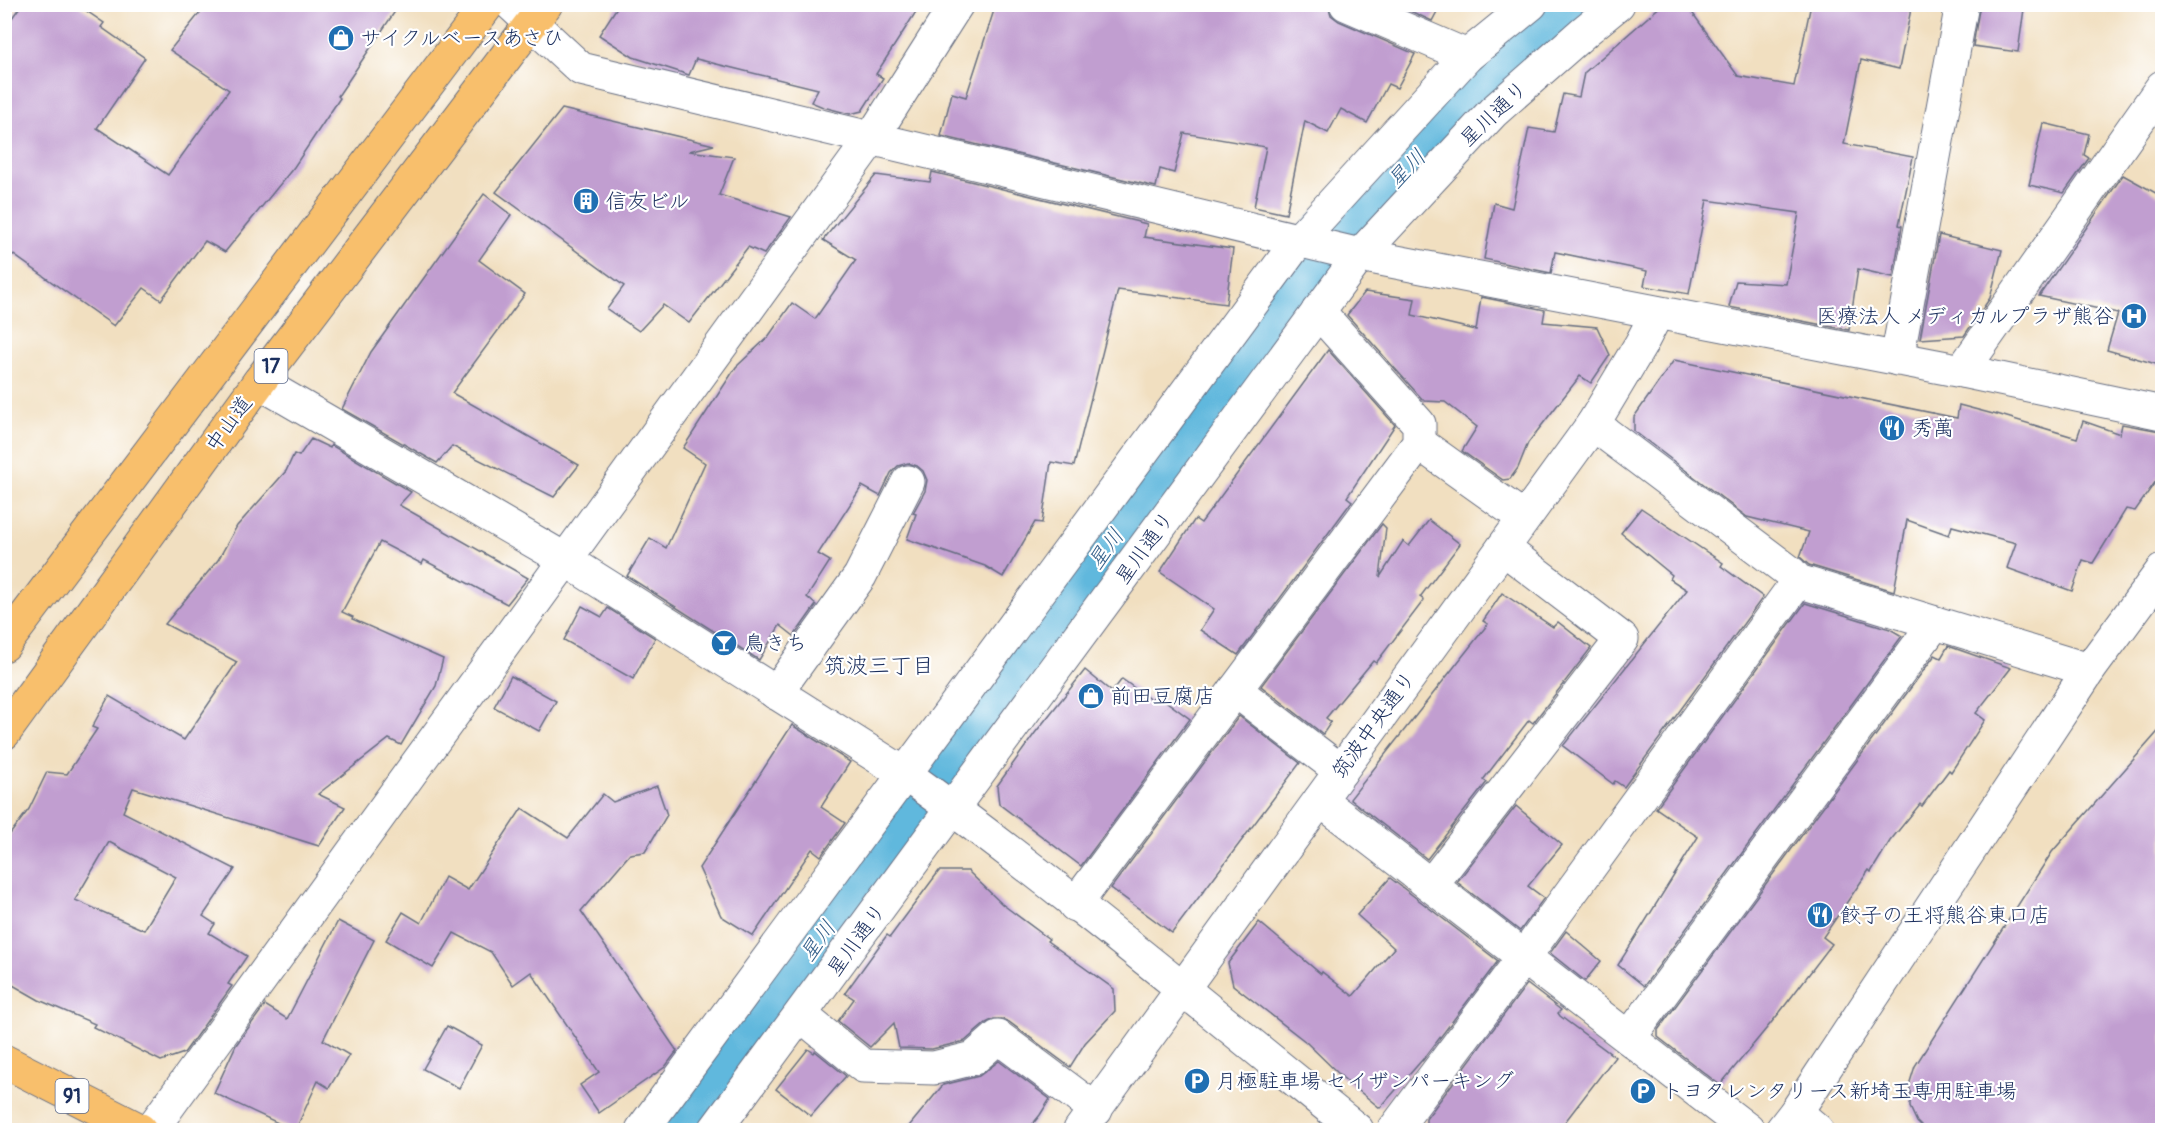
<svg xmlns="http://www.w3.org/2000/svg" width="2167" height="1135" font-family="Pangolin,'Klee One',sans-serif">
	<rect width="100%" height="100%" fill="#fff"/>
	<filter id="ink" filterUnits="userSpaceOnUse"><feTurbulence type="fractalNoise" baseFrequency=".0167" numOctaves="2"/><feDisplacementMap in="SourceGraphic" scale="12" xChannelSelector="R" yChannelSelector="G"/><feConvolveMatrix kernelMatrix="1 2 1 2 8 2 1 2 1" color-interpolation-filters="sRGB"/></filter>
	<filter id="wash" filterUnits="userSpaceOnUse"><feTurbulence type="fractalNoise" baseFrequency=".008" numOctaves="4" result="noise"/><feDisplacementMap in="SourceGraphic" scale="24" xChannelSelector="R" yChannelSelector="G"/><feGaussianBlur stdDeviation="1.35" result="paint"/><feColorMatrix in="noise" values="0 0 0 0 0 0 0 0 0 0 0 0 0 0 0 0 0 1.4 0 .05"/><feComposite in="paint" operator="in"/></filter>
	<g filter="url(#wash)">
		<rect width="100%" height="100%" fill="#f1dfc0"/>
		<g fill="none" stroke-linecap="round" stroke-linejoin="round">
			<polyline stroke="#60b8dd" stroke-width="75" points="677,1130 1323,255 1532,39 1576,4"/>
		</g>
		<g id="blocks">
			<g fill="#c19ed0" fill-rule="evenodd">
				<polygon points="22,4 76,4 104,23 101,27 145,58 97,128 168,175 229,90 170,50 207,4 400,4 338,96 340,98 294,167 225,252 205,241 161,300 144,288 114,326 4,248 4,29"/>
				<polygon points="619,4 921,4 876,74 883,78 862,111 850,114 823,107 811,102 818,89 696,59 689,75 633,57 599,35"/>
				<polygon points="996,4 1328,4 1331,15 1339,21 1415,54 1397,88 1388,84 1367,123 1341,109 1328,133 1305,121 1286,214 1254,207 1266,147 1184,133 1174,173 1160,169 1156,187 941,136 952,93 966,97"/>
				<polygon points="1395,4 1441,4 1432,21"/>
				<polygon points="1663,4 1686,4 1738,76 1794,86 1811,4 1912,4 1899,69 1861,60 1844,144 1913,157 1899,225 1902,226 1893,277 1858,269 1849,330 1729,307 1736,281 1786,284 1799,213 1707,200 1689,294 1644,286 1647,271 1555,252 1551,273 1484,259 1494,203 1512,208 1529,128 1554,132 1563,94 1579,97 1584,73"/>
				<polygon points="1980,4 2024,9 2018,52 1973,46"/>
				<polygon points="562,109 714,145 689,151 734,157 719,195 791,217 764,254 748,247 689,323 663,305 639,331 607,309 624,286 496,192"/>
				<polygon points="2043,123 2089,134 2084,155 2089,158 2064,193 2029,185"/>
				<polygon points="932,172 1147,224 1144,237 1233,249 1226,304 1118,290 1074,466 1051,462 1042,523 1035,522 1003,577 985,566 907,539 916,514 913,513 925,491 927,480 923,471 917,466 908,463 898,466 891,473 880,496 862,486 818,554 830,561 807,597 816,605 794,636 780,625 759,660 627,576 650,538 666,548 705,463 683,448 736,367 768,337 792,303 815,319 856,260 823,240 876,175 930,182"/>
				<polygon points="2123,175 2163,197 2163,366 2107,350 2118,313 2039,296"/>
				<polygon points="484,194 511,215 479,260 525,294 452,393 579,465 554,497 452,446 437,463 342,409 371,352"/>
				<polygon points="1939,235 2002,250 1990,298 1964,336 1920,339"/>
				<polygon points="1365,292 1415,299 1412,315 1476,330 1481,297 1545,310 1543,322 1597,327 1610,355 1591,383 1580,376 1528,443 1518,468 1510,479 1503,480 1462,451 1477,427 1445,402 1424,401 1347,315"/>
				<polygon points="1328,350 1395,425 1347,497 1352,501 1238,655 1200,630 1214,609 1160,572 1195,519 1201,523"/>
				<polygon points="1674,360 1957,418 1959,405 1997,415 1997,414 2077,438 2083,421 2120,434 2122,424 2160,431 2163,438 2163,471 2135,511 2126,509 2093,563 2083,560 2072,591 2007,568 2016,543 1952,526 1949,535 1907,520 1894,591 1809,565 1800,557 1809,532 1747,517 1634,431 1634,417"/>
				<path d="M311 439 330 448 331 445 411 492 399 505 528 578 507 604 424 560 422 564 380 542 342 612 353 617 352 619 443 659 436 686 401 745 389 739 318 794 345 807 319 846 133 788 123 812 235 869 203 916 215 924 209 933 247 956 228 984 232 986 184 1053 161 1061 93 1027 95 1024 39 1000 4 980V842L29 809 47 772 67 774 97 729 92 727 109 696 184 740 237 662 165 624 218 560 237 526 286 471 294 454 299 456ZM109 842 176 877 144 930 75 900Z"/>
				<polygon points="1641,508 1723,563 1721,566 1763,597 1624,787 1615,781 1613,784 1563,746 1687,590 1670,579 1672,575 1621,533"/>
				<polygon points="1429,520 1460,544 1420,597 1424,600 1376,663 1373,661 1326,718 1331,722 1323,734 1261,686 1382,524 1386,528 1380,577 1403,541 1409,546"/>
				<polygon points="1502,593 1553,627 1558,622 1591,648 1533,723 1529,720 1483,780 1487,782 1427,859 1350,799 1488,624 1483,621"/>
				<polygon points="1805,603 1890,629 1902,636 1644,986 1618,965 1698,837 1656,808"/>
				<polygon points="582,606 602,617 608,608 655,638 633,679 564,640"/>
				<polygon points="1948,646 2011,668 1976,713 1985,720 1951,772 1949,770 1922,806 1920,804 1890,841 1871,872 1869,870 1823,937 1832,944 1780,1012 1720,1085 1658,1037 1658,1030 1935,655 1941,658"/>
				<polygon points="1085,670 1112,692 1122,679 1151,700 1156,694 1190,719 1081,866 999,804 997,786 1035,733"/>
				<polygon points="511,676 556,701 539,731 494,707"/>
				<polygon points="1239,716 1300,763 1172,933 1111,888"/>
				<polygon points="792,725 850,762 821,807 845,823 821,856 812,849 753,936 721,916 699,868"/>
				<polygon points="2163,726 2163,1131 1926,1131 1917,1122 1910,1107 1910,1082 1915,1066 2052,852"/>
				<polygon points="657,786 667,815 645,852 630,854 581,911 677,1051 665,1067 599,1113 580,1085 599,1072 531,972 513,985 491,952 454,933 433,968 386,940 403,912 421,923 445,877 468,890 522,808 568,838 603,794 613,802"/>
				<polygon points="1516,806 1562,845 1528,886 1544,898 1520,931 1457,882"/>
				<polygon points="939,871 968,871 1002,904 1049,939 1047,941 1114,989 1115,1011 1085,1043 1070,1067 1009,1022 1002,1019 994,1019 986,1023 965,1041 932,1049 899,1048 894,1023 870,1047 838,1021 854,999 845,993 887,935 890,937"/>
				<polygon points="1390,878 1498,961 1423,1060 1423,1059 1380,1108 1343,1078 1306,1042 1233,985 1228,963 1259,922 1321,974 1322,972 1353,996 1394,948 1357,915"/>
				<polygon points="338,921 374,940 323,1040 349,1055 329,1088 318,1081 295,1131 214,1093 236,1045 265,1005 287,1019"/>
				<polygon points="1566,931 1601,961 1585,981 1550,953"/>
				<polygon points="1527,984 1561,1010 1558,1013 1560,1016 1615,1057 1558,1131 1426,1131 1426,1119"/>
				<polygon points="447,1026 482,1045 459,1088 423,1069"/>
				<polygon points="808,1049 814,1053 815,1051 846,1076 811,1116 776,1089"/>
				<polygon points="999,1061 1050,1099 1040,1115 1027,1131 905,1131 943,1085 979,1076"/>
			</g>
		</g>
	</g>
	<g filter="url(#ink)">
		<use href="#blocks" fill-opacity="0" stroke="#666d80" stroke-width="1.5"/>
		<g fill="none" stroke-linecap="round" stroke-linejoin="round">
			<defs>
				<g id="minor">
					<polyline points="511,4 581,69 1360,255 1962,371 2162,413"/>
					<polyline points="1346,4 1467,56"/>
					<polyline points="1897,359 1962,4"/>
					<polyline points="1962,371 2162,87"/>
					<path d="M259 382 566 560 905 774C1060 886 1208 1010 1357 1130"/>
					<polyline points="1593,424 1791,573 1798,581 2089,670"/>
					<polyline points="1419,443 1524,518"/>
					<polyline points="1235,690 1341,771"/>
					<polyline points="776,693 860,576 908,482"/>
					<polyline points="1320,800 1748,1130"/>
					<polyline points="1431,885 1622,639 1503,548"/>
					<polyline points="1075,905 1419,443 1419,424 1318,311"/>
					<polyline points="802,1016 863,1066 934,1068 974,1058 998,1037 1096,1110"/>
					<polyline points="1629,1038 1935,623"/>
					<polyline points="1796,1112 1817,1130"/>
					<polyline points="151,1130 871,139 957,4"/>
					<polyline points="642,1130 1298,241 1467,56 1531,4"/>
					<polyline points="715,1130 1360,255 1493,112 1585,31 1618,4"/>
					<polyline points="1080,1130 1593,424 1641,344 1657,313"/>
					<polyline points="1394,1130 1524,957 1798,581"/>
					<polyline points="1782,1130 1796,1112 2089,670 2162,571"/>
				</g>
				<polyline id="major" points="4,1061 140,1130"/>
				<g id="highway">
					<polyline points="4,645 488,4"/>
					<polyline points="4,733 259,382 546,4"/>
				</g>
			</defs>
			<use href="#minor" stroke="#666d80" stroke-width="35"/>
			<use href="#major" stroke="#666d80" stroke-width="35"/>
			<use href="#highway" stroke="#666d80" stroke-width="35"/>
			<use href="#minor" stroke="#fff" stroke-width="33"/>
			<use href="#major" stroke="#f8bf6c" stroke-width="33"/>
			<use href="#highway" stroke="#f8bf6c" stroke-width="33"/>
		</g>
	</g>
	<defs>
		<symbol id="shop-disc" viewBox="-11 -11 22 22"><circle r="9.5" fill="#1f6fb2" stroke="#fff"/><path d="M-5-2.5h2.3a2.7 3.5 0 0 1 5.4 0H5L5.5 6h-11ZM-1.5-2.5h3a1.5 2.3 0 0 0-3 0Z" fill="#fff"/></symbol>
		<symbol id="building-disc" viewBox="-11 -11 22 22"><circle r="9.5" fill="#1f6fb2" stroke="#fff"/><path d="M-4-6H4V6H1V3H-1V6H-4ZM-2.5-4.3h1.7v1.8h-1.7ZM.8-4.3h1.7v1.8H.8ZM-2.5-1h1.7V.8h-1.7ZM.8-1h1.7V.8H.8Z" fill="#fff"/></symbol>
		<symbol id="hospital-disc" viewBox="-11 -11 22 22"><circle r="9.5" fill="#1f6fb2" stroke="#fff"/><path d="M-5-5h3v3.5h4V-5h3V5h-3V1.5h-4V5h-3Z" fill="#fff"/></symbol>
		<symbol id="restaurant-disc" viewBox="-11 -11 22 22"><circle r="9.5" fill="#1f6fb2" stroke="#fff"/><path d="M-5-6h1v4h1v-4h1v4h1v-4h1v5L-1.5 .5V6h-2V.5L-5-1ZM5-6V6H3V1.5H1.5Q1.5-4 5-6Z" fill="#fff"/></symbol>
		<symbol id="bar-disc" viewBox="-11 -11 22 22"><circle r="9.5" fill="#1f6fb2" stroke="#fff"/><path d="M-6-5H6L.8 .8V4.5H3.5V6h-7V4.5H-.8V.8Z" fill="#fff"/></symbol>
		<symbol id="parking-disc" viewBox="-11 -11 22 22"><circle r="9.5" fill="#1f6fb2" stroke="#fff"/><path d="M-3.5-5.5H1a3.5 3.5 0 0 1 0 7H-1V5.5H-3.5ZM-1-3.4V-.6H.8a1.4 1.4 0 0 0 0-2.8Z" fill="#fff"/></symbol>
	</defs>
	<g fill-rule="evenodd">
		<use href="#shop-disc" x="326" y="23" width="30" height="30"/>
		<use href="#building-disc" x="571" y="186" width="30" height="30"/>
		<use href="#hospital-disc" x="2119" y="301" width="30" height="30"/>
		<use href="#restaurant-disc" x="1877" y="413" width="30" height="30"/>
		<use href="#bar-disc" x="709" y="628" width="30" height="30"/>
		<use href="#shop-disc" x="1076" y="681" width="30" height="30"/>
		<use href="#restaurant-disc" x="1805" y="900" width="30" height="30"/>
		<use href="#parking-disc" x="1182" y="1066" width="30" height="30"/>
		<use href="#parking-disc" x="1628" y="1076" width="30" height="30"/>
	</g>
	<g text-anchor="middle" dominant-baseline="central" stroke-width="4.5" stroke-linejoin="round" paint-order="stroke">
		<g fill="#fff" stroke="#5f6d8e" stroke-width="1.5">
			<rect x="254.5" y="349" width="33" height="34" rx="4.5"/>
			<rect x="55.5" y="1079" width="33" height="34" rx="4.5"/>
		</g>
		<g font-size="20" font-weight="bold" fill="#1b2f5e">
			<text x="271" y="366">17</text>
			<text x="72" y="1096">91</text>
		</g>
		<g font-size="21" fill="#1b2f5e" stroke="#fff" text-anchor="start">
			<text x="360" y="38">サイクルベースあさひ</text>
			<text x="606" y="201">信友ビル</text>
			<text x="2114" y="316" text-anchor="end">医療法人 メディカルプラザ熊谷</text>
			<text x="1912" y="428">秀萬</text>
			<text x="744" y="643">鳥きち</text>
			<text x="1110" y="696">前田豆腐店</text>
			<text x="1840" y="915">餃子の王将熊谷東口店</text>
			<text x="1216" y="1081">月極駐車場 セイザンパーキング</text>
			<text x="1662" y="1091">トヨタレンタリース新埼玉専用駐車場</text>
		</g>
		<g font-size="21" fill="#1b2f5e" stroke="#fff">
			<text transform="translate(1494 114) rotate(-44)">星川通り</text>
			<text transform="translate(229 424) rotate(-54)">中山道</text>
			<text transform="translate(1145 548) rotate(-54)">星川通り</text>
			<text transform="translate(1374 725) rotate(-54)">筑波中央通り</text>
			<text transform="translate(857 940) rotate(-54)">星川通り</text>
		</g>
		<g font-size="22" font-style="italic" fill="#335f8a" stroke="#fff">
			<text transform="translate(1407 169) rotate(-46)">星川</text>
			<text transform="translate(1106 549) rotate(-54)">星川</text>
			<text transform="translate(818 941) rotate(-54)">星川</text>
		</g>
		<g font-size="22" fill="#1b2f5e" stroke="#fff">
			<text x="879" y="666">筑波三丁目</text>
		</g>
	</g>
	<rect width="2167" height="1135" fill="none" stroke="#fff" stroke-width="24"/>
</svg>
